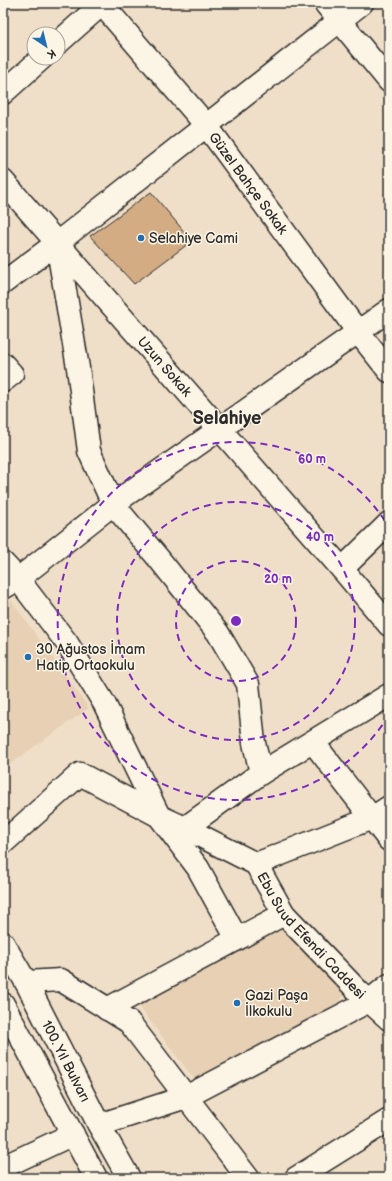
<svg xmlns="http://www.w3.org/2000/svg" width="392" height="1181" font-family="'Balsamiq Sans',sans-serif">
	<rect width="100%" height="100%" fill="#f0dfc8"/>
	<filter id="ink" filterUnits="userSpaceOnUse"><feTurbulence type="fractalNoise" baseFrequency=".025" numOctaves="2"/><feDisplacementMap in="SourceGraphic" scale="8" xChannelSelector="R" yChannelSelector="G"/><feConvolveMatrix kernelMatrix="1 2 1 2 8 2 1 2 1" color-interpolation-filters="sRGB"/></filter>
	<g filter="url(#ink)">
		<g fill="#e7d0b4">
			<polygon points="11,600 89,708 3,769 3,606"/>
			<polygon points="287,928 348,990 337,1004 194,1079 135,1001"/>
		</g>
		<polygon fill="#d3ac84" stroke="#2b2b2b" points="151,192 192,241 134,284 90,236"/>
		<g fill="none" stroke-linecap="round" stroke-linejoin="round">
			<defs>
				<g id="minor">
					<path id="s1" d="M101 3 206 125 358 332 389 371"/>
					<polyline points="325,3 389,81"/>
					<polyline points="58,43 103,3"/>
					<polyline points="3,93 42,58"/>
					<path id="s2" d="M3 181 342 569 389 625"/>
					<polyline points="57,243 78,368 89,451 113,504 159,559 218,633 248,684 254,743 261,773"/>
					<polyline points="3,283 57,243 362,3"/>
					<polyline points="3,364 12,374 3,381"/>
					<polyline points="342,569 389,523"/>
					<polyline points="3,588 18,579 113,504 389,310"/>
					<polyline points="313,742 389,840"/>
					<polyline points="185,828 261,773 389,695"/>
					<polyline points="3,843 80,774 159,816 198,868 237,939"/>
					<polyline points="256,864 372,818 389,807"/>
					<polyline points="26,982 61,980 129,1022 248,1178"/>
					<polyline points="107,1009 284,914"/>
					<polyline points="99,1125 186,1097 369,1001 389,985"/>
					<polyline points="3,1167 73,1134"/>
					<polyline points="296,1178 389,1120"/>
				</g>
				<g id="major">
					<path id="s3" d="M3 563 18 579 67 643 104 703 159 816 185 828 256 864 284 914 359 992 389 1019"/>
					<path id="s4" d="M3 943 26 982 99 1125 129 1178"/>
					<polyline points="3,1004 96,1178"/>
				</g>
			</defs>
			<use href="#minor" stroke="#2b2b2b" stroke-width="25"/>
			<use href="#major" stroke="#2b2b2b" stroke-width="25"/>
			<use href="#minor" stroke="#fcf5e5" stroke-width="22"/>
			<use href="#major" stroke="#fcf5e5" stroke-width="22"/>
		</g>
	</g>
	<g fill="none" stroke="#7b2cbf" stroke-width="2" stroke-dasharray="7 5">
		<circle cx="236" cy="621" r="60"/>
		<circle cx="236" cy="621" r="119"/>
		<path d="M389 715A179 179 0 1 1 389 527"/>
	</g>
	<g fill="#1f6fb2" stroke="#fcf5e5" stroke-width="1.5">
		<circle cx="141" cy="238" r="4"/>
		<circle cx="28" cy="657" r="4"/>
		<circle cx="237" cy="1003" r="4"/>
	</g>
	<g text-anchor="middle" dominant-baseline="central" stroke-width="3" stroke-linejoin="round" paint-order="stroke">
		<g font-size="14" fill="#2b2b2b" stroke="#fcf5e5">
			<text stroke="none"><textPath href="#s1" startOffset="233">Güzel Bahçe Sokak</textPath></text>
			<text stroke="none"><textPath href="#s2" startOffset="246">Uzun Sokak</textPath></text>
			<text stroke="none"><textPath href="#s3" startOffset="498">Ebu Suud Efendi Caddesi</textPath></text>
			<text stroke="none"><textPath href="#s4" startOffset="134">100. Yıl Bulvarı</textPath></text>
		</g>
		<g font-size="14" fill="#2b2b2b" stroke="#fcf5e5" text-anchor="start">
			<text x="149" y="238">Selahiye Cami</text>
			<text x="36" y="649">30 Ağustos İmam<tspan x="36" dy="16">Hatip Ortaokulu</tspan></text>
			<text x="245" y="995">Gazi Paşa<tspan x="245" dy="16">İlkokulu</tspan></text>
		</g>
		<g font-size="18" font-weight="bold" fill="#2b2b2b" stroke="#fcf5e5">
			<text x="227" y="418">Selahiye</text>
		</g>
	</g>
	<circle cx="236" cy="621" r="6" fill="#7b2cbf" stroke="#fcf5e5" stroke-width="2"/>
	<g font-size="12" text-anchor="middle" font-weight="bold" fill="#7b2cbf" stroke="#fcf5e5" stroke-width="3" stroke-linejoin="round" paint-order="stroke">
		<text x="312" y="463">60 m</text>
		<text x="320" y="541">40 m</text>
		<text x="278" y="583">20 m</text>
	</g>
	<rect width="392" height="1181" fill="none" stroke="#fcf5e5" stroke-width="16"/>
	<rect x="8" y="8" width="376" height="1165" fill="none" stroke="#2b2b2b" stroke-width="1.5" filter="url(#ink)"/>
	<g transform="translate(46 46) rotate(145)"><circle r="19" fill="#fcf5e5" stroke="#a8a49b"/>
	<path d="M0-3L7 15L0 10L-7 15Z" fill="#1f6fb2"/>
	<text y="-6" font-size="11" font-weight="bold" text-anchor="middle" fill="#2b2b2b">K</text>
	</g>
</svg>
